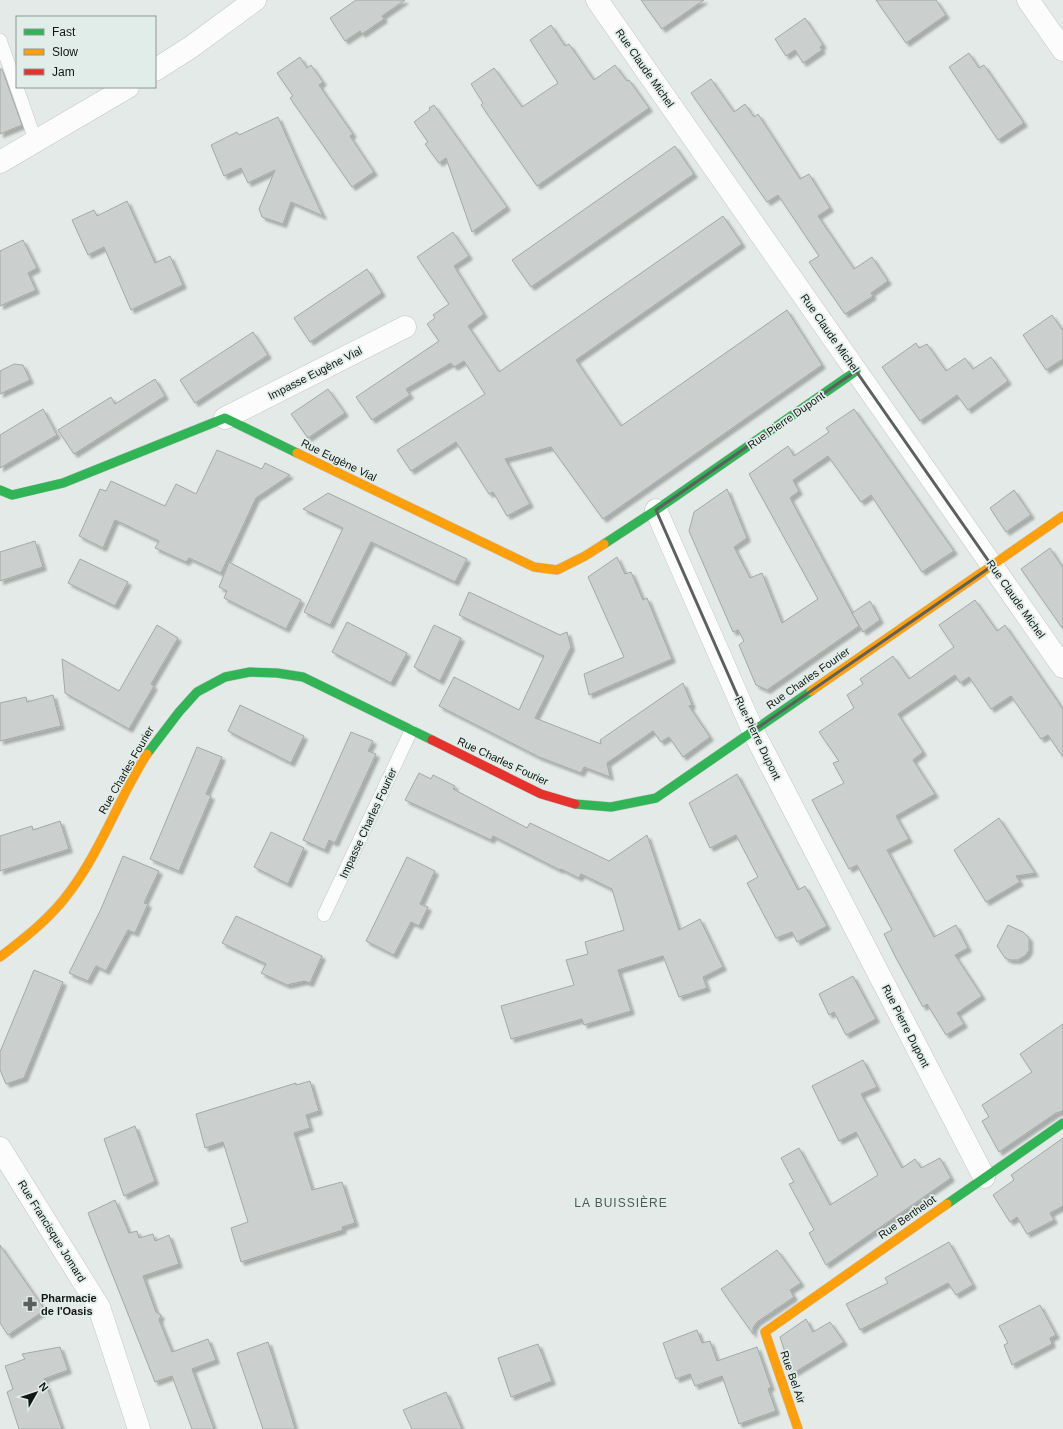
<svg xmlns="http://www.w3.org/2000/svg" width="1063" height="1429" font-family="Helvetica,sans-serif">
	<defs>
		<filter id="shadow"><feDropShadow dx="3.5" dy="3.5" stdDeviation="1" flood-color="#0004"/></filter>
	</defs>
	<rect width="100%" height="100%" fill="#e4eae7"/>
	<g fill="#cbcfcd" stroke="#a4a9a6" filter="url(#shadow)">
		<polygon points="356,0 405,0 382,16 384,19 362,34 360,31 345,41 330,18"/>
		<polygon points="641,0 704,0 662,29"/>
		<polygon points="876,0 936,0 946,15 906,43"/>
		<polygon points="805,18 823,45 820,47 822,50 803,63 795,50 786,56 775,39"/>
		<polygon points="551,25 565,46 569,44 594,80 615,65 627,81 629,80 649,108 537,186 481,105 483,103 471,84 494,68 522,107 558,83 530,40"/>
		<polygon points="969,53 979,68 984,65 1024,123 998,140 949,67"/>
		<polygon points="300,57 307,68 311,65 323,82 319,85 353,134 350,136 374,172 352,187 290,98 293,96 277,73"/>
		<polygon points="0,69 2,69 22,125 0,134"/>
		<polygon points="711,79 734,112 745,104 754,117 758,114 800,179 809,174 830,208 818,216 854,269 872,257 888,281 871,293 873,296 845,314 809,262 819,256 778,195 767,202 691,93"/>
		<polygon points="434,105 507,207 472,232 446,158 439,163 425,144 428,142 414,122 430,110 429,108"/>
		<polygon points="278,117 297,160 323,216 291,202 283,224 262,217 259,209 275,170 248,183 241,168 224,176 211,145 237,132 239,135"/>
		<polygon points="675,146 694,174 531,287 512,260"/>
		<polygon points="127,201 155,263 170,256 183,285 131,310 104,247 88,255 72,220 94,210 97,216"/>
		<polygon points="723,216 742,244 576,360 621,426 787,310 822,365 603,519 551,447 505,459 530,504 507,516 493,492 489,494 456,442 411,471 397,450 485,394 464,361 454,367 451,363 406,389 410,395 372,420 356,397 439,341 427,324 435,318 433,315 449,304 417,257 453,232 469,256 454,266 484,314 468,326 499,372"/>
		<polygon points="23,240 37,268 28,273 36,290 0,306 0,251"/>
		<polygon points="367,269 382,293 310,342 294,318"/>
		<polygon points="1052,315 1063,331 1063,359 1046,370 1023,335"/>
		<polygon points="253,332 268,355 195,403 180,380"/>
		<polygon points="916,343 919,348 927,344 946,371 965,358 973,369 991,357 1008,381 968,410 957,395 920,421 882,367"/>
		<polygon points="14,364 23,365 30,380 0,394 0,371"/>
		<polygon points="155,379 165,396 74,454 58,430 111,397 115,404"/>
		<polygon points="328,389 345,413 308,438 291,414"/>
		<polygon points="43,409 57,435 0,468 0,435"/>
		<polygon points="854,409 954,551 922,572 871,495 861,502 828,456 793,480 799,491 790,498 859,626 767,690 756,685 739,645 744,641 738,630 733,632 689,531 694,512 727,489 747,538 734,547 750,578 762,573 782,623 818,599 749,474 788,446 794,456 829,432 826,428"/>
		<polygon points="217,450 262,469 265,463 290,475 256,498 221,573 189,558 186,562 155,548 159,541 115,520 103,548 79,536 100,489 106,491 111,481 165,506 176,484 196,494"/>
		<polygon points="1014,490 1031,515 1006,532 990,508"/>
		<polygon points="328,493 467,559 455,582 371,542 330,625 304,612 343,528 303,509"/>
		<polygon points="35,541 43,567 0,581 0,552"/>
		<polygon points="1050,548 1063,568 1063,629 1021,569"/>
		<polygon points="617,557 625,574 631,572 643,600 647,598 672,659 589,695 584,674 624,657 588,577"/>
		<polygon points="80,559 128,582 115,606 68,583"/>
		<polygon points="229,562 301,600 286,629 224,598 227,591 219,587"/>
		<polygon points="469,592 560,635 567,632 571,647 535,718 601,744 600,740 683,683 692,705 689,706 710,737 683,757 669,737 661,742 653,731 607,763 610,777 584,767 581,773 539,757 439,706 454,677 519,710 544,656 459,615"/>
		<polygon points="975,600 997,631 1005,625 1063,709 1063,757 1048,735 1041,739 1011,696 991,709 969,677 960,683 955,675 898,714 923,752 913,760 935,794 896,816 909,839 887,850 934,937 956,925 968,948 955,955 982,996 957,1013 964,1024 946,1035 927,1004 923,1007 896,958 884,934 892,930 857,865 849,869 812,800 844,783 833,763 839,761 819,732 854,708 847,695 863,684 860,679 893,656 909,679 954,647 939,625"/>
		<polygon points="870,601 880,620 863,632 852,613"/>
		<polygon points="347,622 407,653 391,683 332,652"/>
		<polygon points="157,625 178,638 151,684 154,686 129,729 65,693 62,659 119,691"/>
		<polygon points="434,625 461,638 440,681 414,667"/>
		<polygon points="53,695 61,726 0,741 0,703 26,697 27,702"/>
		<polygon points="240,705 304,736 291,763 228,731"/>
		<polygon points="351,732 373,741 368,751 376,754 335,843 329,840 325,850 303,840"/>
		<polygon points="197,747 222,757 206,794 211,796 179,871 150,859"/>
		<polygon points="419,773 431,779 433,775 455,786 453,789 527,828 530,823 609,861 647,835 679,930 700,919 723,967 703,977 707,988 679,997 663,956 618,970 631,1011 584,1025 582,1019 511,1039 501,1006 574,985 566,960 588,954 585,942 624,930 612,889 581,874 579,878 561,869 560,870 493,836 491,840 405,800"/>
		<polygon points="737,774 798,890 805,886 827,926 797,942 792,932 776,938 747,883 758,877 736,835 710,848 689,803"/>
		<polygon points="999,818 1035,873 1016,876 1020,882 986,902 954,850"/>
		<polygon points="60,821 69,849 0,871 0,836 32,826 33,830"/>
		<polygon points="271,832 304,848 288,884 254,867"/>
		<polygon points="123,856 159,871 144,903 148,904 135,933 128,930 106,971 96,966 88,981 69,973 101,909"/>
		<polygon points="407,857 435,871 420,904 428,907 419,926 411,922 394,955 366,941"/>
		<polygon points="236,916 322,956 310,983 304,981 287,985 261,973 266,964 222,943"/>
		<polygon points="1008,925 1023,932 1029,938 1029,950 1026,955 1018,960 1010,960 1005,958 997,946"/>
		<polygon points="34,970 63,982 24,1078 6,1084 0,1070 0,1052"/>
		<polygon points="853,976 876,1019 846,1035 834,1012 829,1015 819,994"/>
		<polygon points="1063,1024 1063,1111 1056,1113 999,1152 982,1121 989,1117 982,1105 1032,1072 1020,1054"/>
		<polygon points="863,1060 877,1087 861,1094 902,1168 915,1159 921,1168 940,1158 951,1178 826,1265 809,1233 814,1230 789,1184 794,1182 781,1158 799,1148 830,1205 878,1175 856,1132 839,1141 812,1086"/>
		<polygon points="310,1081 319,1111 306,1115 310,1128 294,1133 312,1190 342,1182 355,1223 342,1227 343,1230 241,1262 231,1228 248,1222 223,1142 205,1148 196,1114 296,1083 296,1085"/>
		<polygon points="135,1126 155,1181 124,1196 104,1139"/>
		<polygon points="1063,1138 1063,1206 1050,1213 1054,1220 1027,1234 1017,1217 1010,1222 993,1195 1014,1180 1011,1175"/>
		<polygon points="115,1200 129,1233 137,1231 139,1238 153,1234 155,1241 169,1235 179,1264 143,1276 156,1312 161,1315 159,1320 172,1352 208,1339 216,1360 192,1369 214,1429 192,1429 172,1376 155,1382 88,1213"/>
		<polygon points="949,1242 973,1285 956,1295 948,1283 860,1330 846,1304 888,1283 885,1278"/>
		<polygon points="0,1245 45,1310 8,1335 0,1323"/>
		<polygon points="777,1250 801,1283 790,1290 794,1297 757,1322 753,1328 753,1334 721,1289"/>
		<polygon points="1040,1305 1056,1335 1050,1338 1052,1344 1012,1365 1004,1345 1008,1343 999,1326"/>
		<polygon points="806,1319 813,1332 830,1322 844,1342 792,1374 780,1337"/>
		<polygon points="697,1330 702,1343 710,1341 717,1361 757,1347 771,1387 768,1389 776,1411 739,1424 722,1376 695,1386 690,1374 676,1379 663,1343"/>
		<polygon points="268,1342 290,1412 295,1429 263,1429 237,1353"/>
		<polygon points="538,1344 552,1381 511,1397 498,1358"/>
		<polygon points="60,1347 68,1370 44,1379 62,1429 19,1429 7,1392 13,1389 5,1366 25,1359 22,1354"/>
		<polygon points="446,1392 462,1429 412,1429 403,1410"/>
	</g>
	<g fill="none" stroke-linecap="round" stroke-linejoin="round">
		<defs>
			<g id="lane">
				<polyline points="0,40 36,142"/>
				<polyline points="324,915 411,731"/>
			</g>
			<g id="street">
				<polyline points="597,0 1063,667"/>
				<polyline points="1028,0 1063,50"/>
				<polyline points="155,70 191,47 255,0"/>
				<polyline points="0,162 128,87"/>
				<polyline points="225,418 405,327"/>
				<polyline points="656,510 753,731 984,1177"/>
				<polyline points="0,1148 99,1307 139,1429"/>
			</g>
			<g id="fast">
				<polyline points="0,490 12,495 63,483 225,418 297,453"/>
				<polyline points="604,544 656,510 856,371"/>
				<polyline points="147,754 179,712 197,692 225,677 250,672 277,673 303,677 432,740"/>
				<polyline points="575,804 611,807 656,798 811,691"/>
				<polyline points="947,1204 1063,1123"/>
			</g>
			<g id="slow">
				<polyline points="297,453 534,567 557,570 585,556 604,544"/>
				<polyline points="811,691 1063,516"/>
				<path d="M0 957C26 937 52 917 71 890 102 848 119 798 147 754"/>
				<polyline points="798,1429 765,1332 947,1204"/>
			</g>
			<polyline id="jam" points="432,740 541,794 575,804"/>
		</defs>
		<use href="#lane" stroke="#c1c6c4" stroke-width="14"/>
		<use href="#street" stroke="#c1c6c4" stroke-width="23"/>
		<use href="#fast" stroke="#c1c6c4" stroke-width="10"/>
		<use href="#slow" stroke="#c1c6c4" stroke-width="10"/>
		<use href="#jam" stroke="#c1c6c4" stroke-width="10"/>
		<use href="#lane" stroke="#fbfcfb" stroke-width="13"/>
		<use href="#street" stroke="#fbfcfb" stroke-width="22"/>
		<use href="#fast" stroke="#30b455" stroke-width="9"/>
		<use href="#slow" stroke="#ff9f0a" stroke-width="9"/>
		<use href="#jam" stroke="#e5322d" stroke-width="9"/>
	</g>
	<path fill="none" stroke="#5c605e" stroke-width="3" stroke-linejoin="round" d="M856 371 992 566 753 731 656 510Z"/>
	<defs>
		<symbol id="pharmacy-bare" viewBox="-9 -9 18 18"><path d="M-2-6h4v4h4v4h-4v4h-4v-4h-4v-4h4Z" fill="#5c605e" stroke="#e1ede8" stroke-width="2.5" paint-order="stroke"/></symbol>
	</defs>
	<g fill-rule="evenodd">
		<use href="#pharmacy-bare" x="20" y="1294" width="20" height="20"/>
	</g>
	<g text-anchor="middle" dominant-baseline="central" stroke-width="3.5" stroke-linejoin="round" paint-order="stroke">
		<g font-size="11" fill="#121614" stroke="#e1ede8">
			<text transform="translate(645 68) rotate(55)">Rue Claude Michel</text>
			<text transform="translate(830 333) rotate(55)">Rue Claude Michel</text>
			<text transform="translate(315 373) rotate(-27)">Impasse Eugène Vial</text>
			<text transform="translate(786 420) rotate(-35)">Rue Pierre Dupont</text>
			<text transform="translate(339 460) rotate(26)">Rue Eugène Vial</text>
			<text transform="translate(1016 599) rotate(55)">Rue Claude Michel</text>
			<text transform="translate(808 678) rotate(-35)">Rue Charles Fourier</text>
			<text transform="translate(758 738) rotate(64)">Rue Pierre Dupont</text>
			<text transform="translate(503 761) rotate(25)">Rue Charles Fourier</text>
			<text transform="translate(126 770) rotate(-60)">Rue Charles Fourier</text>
			<text transform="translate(368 823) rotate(-65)">Impasse Charles Fourier</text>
			<text transform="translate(906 1026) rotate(63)">Rue Pierre Dupont</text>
			<text transform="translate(907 1217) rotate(-35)">Rue Berthelot</text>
			<text transform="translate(52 1231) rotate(58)">Rue Francisque Jomard</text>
			<text transform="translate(793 1377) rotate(71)">Rue Bel Air</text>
		</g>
		<g font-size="11" font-weight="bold" fill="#121614" stroke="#e1ede8" text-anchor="start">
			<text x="41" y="1298">Pharmacie<tspan x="41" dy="13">de l'Oasis</tspan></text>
		</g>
		<g font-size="12" letter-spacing="1" fill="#4f5855" stroke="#e1ede8">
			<text x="621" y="1203">LA BUISSIÈRE</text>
		</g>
	</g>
	<rect x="16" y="16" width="140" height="72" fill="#e1ede8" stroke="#8e9793"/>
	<rect x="24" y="29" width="20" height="6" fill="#30b455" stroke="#8e9793"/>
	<text x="52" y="36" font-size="12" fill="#121614">Fast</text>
	<rect x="24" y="49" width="20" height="6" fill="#ff9f0a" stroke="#8e9793"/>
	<text x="52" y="56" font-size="12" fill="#121614">Slow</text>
	<rect x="24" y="69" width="20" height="6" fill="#e5322d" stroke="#8e9793"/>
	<text x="52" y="76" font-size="12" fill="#121614">Jam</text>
	<g transform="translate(36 1393) rotate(51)" stroke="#e1ede8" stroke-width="3" paint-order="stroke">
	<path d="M0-3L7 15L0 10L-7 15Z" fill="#121614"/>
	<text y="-6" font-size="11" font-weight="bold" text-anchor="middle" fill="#121614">N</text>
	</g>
</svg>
